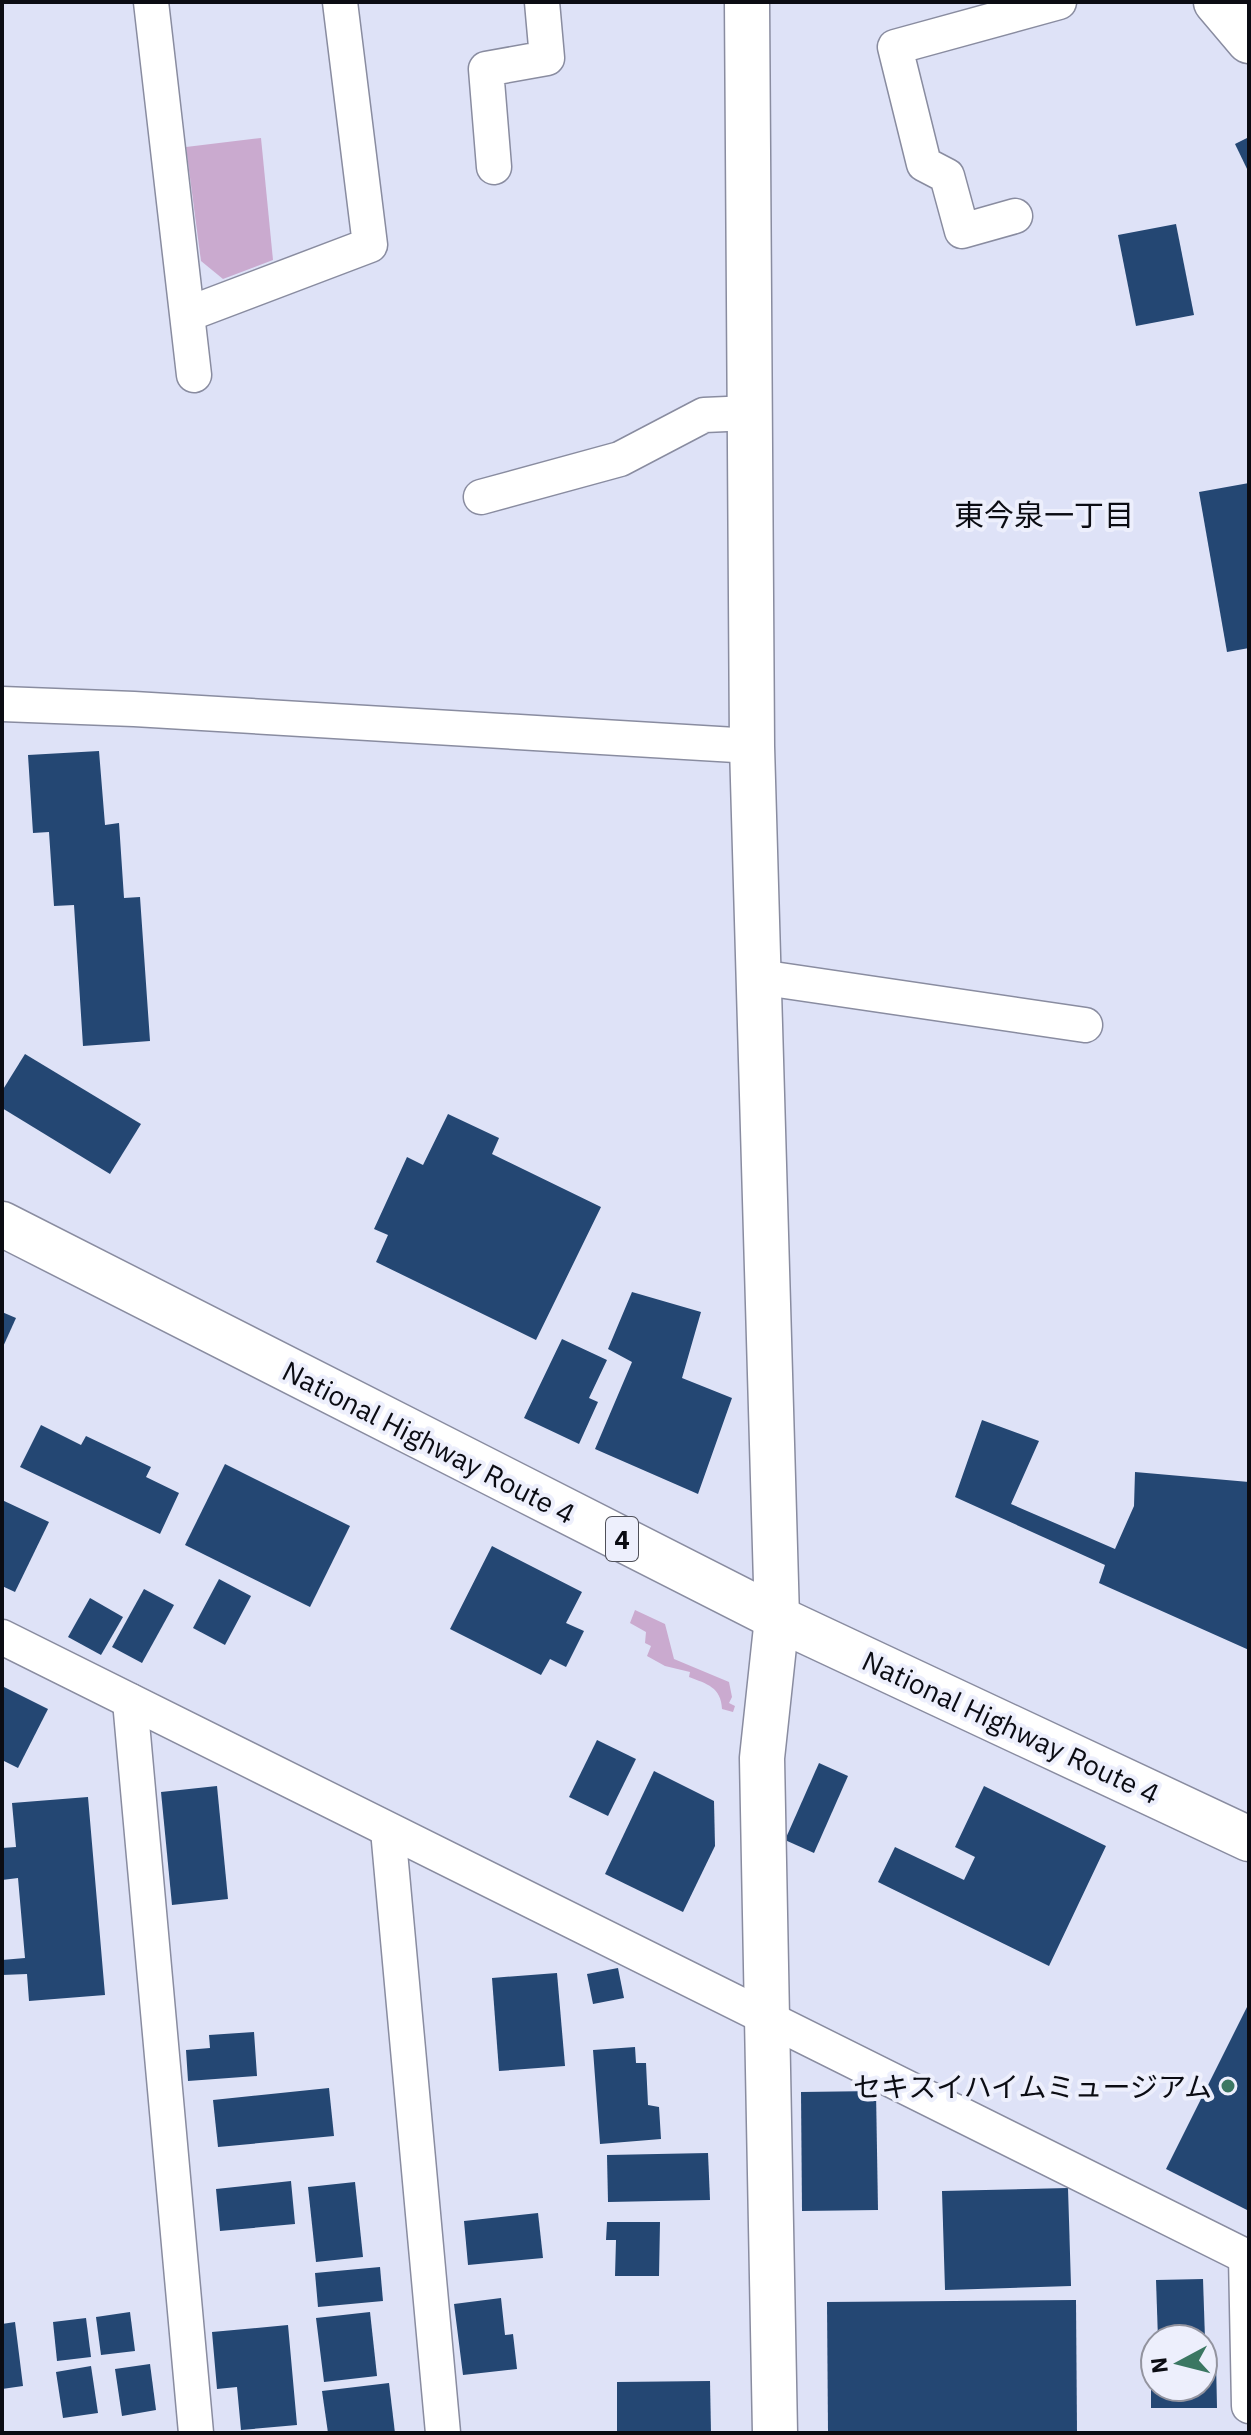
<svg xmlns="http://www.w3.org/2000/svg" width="1251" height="2435" font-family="'IBM Plex Sans','Noto Sans JP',sans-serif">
	<rect width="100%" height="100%" fill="#dee2f7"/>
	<g fill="#caaacf">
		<polygon points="261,138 273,260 223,279 201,261 186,147"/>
		<path d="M635 1610 665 1624 674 1659 729 1682 732 1697 729 1703 735 1706 733 1712 722 1709C721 1687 707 1684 689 1677L690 1672 665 1666 647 1656 651 1646 645 1643 646 1632 630 1623Z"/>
	</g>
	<g fill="#244773">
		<polygon points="1249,137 1249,173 1235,144"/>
		<polygon points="1176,224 1194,315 1136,326 1118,235"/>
		<polygon points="1249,483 1249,648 1227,652 1199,492"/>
		<polygon points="99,751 105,825 119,823 124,898 140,897 150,1041 83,1046 74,905 54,906 49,832 33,833 28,755"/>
		<polygon points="25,1054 141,1124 110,1174 2,1108 2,1091"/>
		<polygon points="448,1114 499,1138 492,1154 601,1207 536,1340 376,1262 388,1235 374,1229 407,1157 423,1165"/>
		<polygon points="632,1292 701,1312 682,1378 732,1398 698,1494 595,1449 632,1362 608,1349"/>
		<polygon points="2,1312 16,1318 2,1349"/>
		<polygon points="562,1339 607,1360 589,1398 598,1402 579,1444 524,1418"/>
		<polygon points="982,1420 1039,1441 1011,1504 1115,1549 1134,1506 1135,1472 1249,1482 1249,1650 1099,1583 1105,1565 955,1497"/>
		<polygon points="41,1425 81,1445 86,1436 151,1467 146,1477 179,1493 160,1534 20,1467"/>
		<polygon points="225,1464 350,1526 310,1607 185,1545"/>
		<polygon points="2,1500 49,1522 15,1592 2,1586"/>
		<polygon points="492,1546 582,1592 566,1623 584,1631 566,1667 550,1659 541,1675 450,1629"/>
		<polygon points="219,1579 251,1596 225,1645 193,1628"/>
		<polygon points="144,1589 174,1605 142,1663 112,1647"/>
		<polygon points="90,1598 123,1617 101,1655 68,1637"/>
		<polygon points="2,1686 48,1709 18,1768 2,1760"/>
		<polygon points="597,1740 636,1759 608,1816 569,1797"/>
		<polygon points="819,1763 848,1776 814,1853 785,1840"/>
		<polygon points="654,1771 714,1801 715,1846 683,1912 605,1874"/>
		<polygon points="217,1786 228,1899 172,1905 161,1792"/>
		<polygon points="984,1786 1106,1846 1049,1966 878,1882 895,1847 964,1880 975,1857 955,1847"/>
		<polygon points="88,1797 105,1995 29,2001 27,1974 2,1975 2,1960 25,1958 18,1878 2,1880 2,1848 16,1847 12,1803"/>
		<polygon points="618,1968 624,1998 593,2004 587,1974"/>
		<polygon points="557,1973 565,2066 499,2071 492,1978"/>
		<polygon points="1249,2003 1249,2211 1166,2169"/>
		<polygon points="254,2032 257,2076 188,2081 186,2050 210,2048 209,2035"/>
		<polygon points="635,2047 636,2063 646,2063 648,2105 659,2107 661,2139 600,2144 593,2050"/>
		<polygon points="329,2088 334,2136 218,2147 213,2100"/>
		<polygon points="876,2091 878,2210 802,2211 801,2092"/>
		<polygon points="708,2153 710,2200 608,2202 607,2155"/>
		<polygon points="291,2181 295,2224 220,2231 216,2189"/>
		<polygon points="355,2182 363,2257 316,2262 308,2187"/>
		<polygon points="1068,2188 1071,2286 945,2290 942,2191"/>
		<polygon points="538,2213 543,2258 468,2265 464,2221"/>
		<polygon points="607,2222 660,2222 659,2276 615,2276 616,2240 606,2240"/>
		<polygon points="380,2267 383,2301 318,2307 315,2273"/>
		<polygon points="1203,2279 1205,2339 1158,2339 1156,2280"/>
		<polygon points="501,2298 505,2335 513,2334 517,2369 463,2375 454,2304"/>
		<polygon points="1076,2300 1077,2433 828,2433 827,2302"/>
		<polygon points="130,2312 135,2351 101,2355 96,2317"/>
		<polygon points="370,2312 377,2376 324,2382 316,2318"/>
		<polygon points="86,2318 91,2357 57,2361 53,2322"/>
		<polygon points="15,2322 23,2386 2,2389 2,2324"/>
		<polygon points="288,2325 297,2425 241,2430 237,2387 217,2389 212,2332"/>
		<polygon points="1151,2359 1155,2359 1155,2387 1203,2387 1203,2359 1216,2359 1217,2408 1151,2408"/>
		<polygon points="150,2364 156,2410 122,2416 115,2369"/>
		<polygon points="91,2366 98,2413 63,2418 56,2372"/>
		<polygon points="710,2381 711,2433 617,2433 617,2382"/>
		<polygon points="389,2383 395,2433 328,2433 322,2391"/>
	</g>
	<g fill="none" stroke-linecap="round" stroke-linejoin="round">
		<defs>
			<g id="street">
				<polyline points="151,2 194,375"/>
				<polyline points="494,167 486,69 547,58 542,2"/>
				<polyline points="1015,216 962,231 947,176 924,164 895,47 1059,2"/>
				<polyline points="188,314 370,245 340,2"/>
				<polyline points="481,497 620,459 704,415 750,413"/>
				<polyline points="2,704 134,709 752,746"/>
				<polyline points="759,977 1085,1025"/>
				<polyline points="2,1637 1249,2258"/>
				<polyline points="130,1701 196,2433"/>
				<polyline points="388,1830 443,2433"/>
				<polyline points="1246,2256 1249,2406"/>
			</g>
			<g id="secondary">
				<polyline points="747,2 752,746 777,1618 762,1758 775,2433"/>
				<polyline points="1216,2 1249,41"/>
			</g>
			<polyline id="highway" points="2,1224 777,1618 1249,1839"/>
		</defs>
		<use href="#street" stroke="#898ca0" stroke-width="37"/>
		<use href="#secondary" stroke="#898ca0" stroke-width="47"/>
		<use href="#highway" stroke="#898ca0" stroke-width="47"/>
		<use href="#street" stroke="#fff" stroke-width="34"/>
		<use href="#secondary" stroke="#fff" stroke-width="44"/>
		<use href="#highway" stroke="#fff" stroke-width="44"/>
	</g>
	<circle fill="#3b7762" stroke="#edeffc" stroke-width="3" cx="1228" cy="2086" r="8"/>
	<g text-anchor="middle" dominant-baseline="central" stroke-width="8" stroke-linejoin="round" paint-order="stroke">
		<rect fill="#edeffc" stroke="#4f5059" stroke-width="2" x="606" y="1517" width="32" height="44" rx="6"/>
		<g font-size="26" font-weight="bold" fill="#0b0c13">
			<text x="622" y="1539">4</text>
		</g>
		<g font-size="28" fill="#0b0c13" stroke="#edeffc">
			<text transform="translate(429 1442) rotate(27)">National Highway Route 4</text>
			<text transform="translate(1011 1727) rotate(25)">National Highway Route 4</text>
		</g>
		<g font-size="28" fill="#0b0c13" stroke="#edeffc" text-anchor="end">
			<text x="1212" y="2086">セキスイハイムミュージアム</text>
		</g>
		<g font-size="30" fill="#0b0c13" stroke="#edeffc">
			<text x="1044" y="514">東今泉一丁目</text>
		</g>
	</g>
	<rect width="1251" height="2435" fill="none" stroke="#0b0c13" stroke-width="8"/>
	<g transform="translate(1179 2363) rotate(263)"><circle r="38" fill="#edeffc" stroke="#93949f" stroke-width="2"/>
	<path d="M0-6L14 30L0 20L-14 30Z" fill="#3b7762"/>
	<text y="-12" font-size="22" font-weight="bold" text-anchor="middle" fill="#0b0c13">N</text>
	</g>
</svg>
